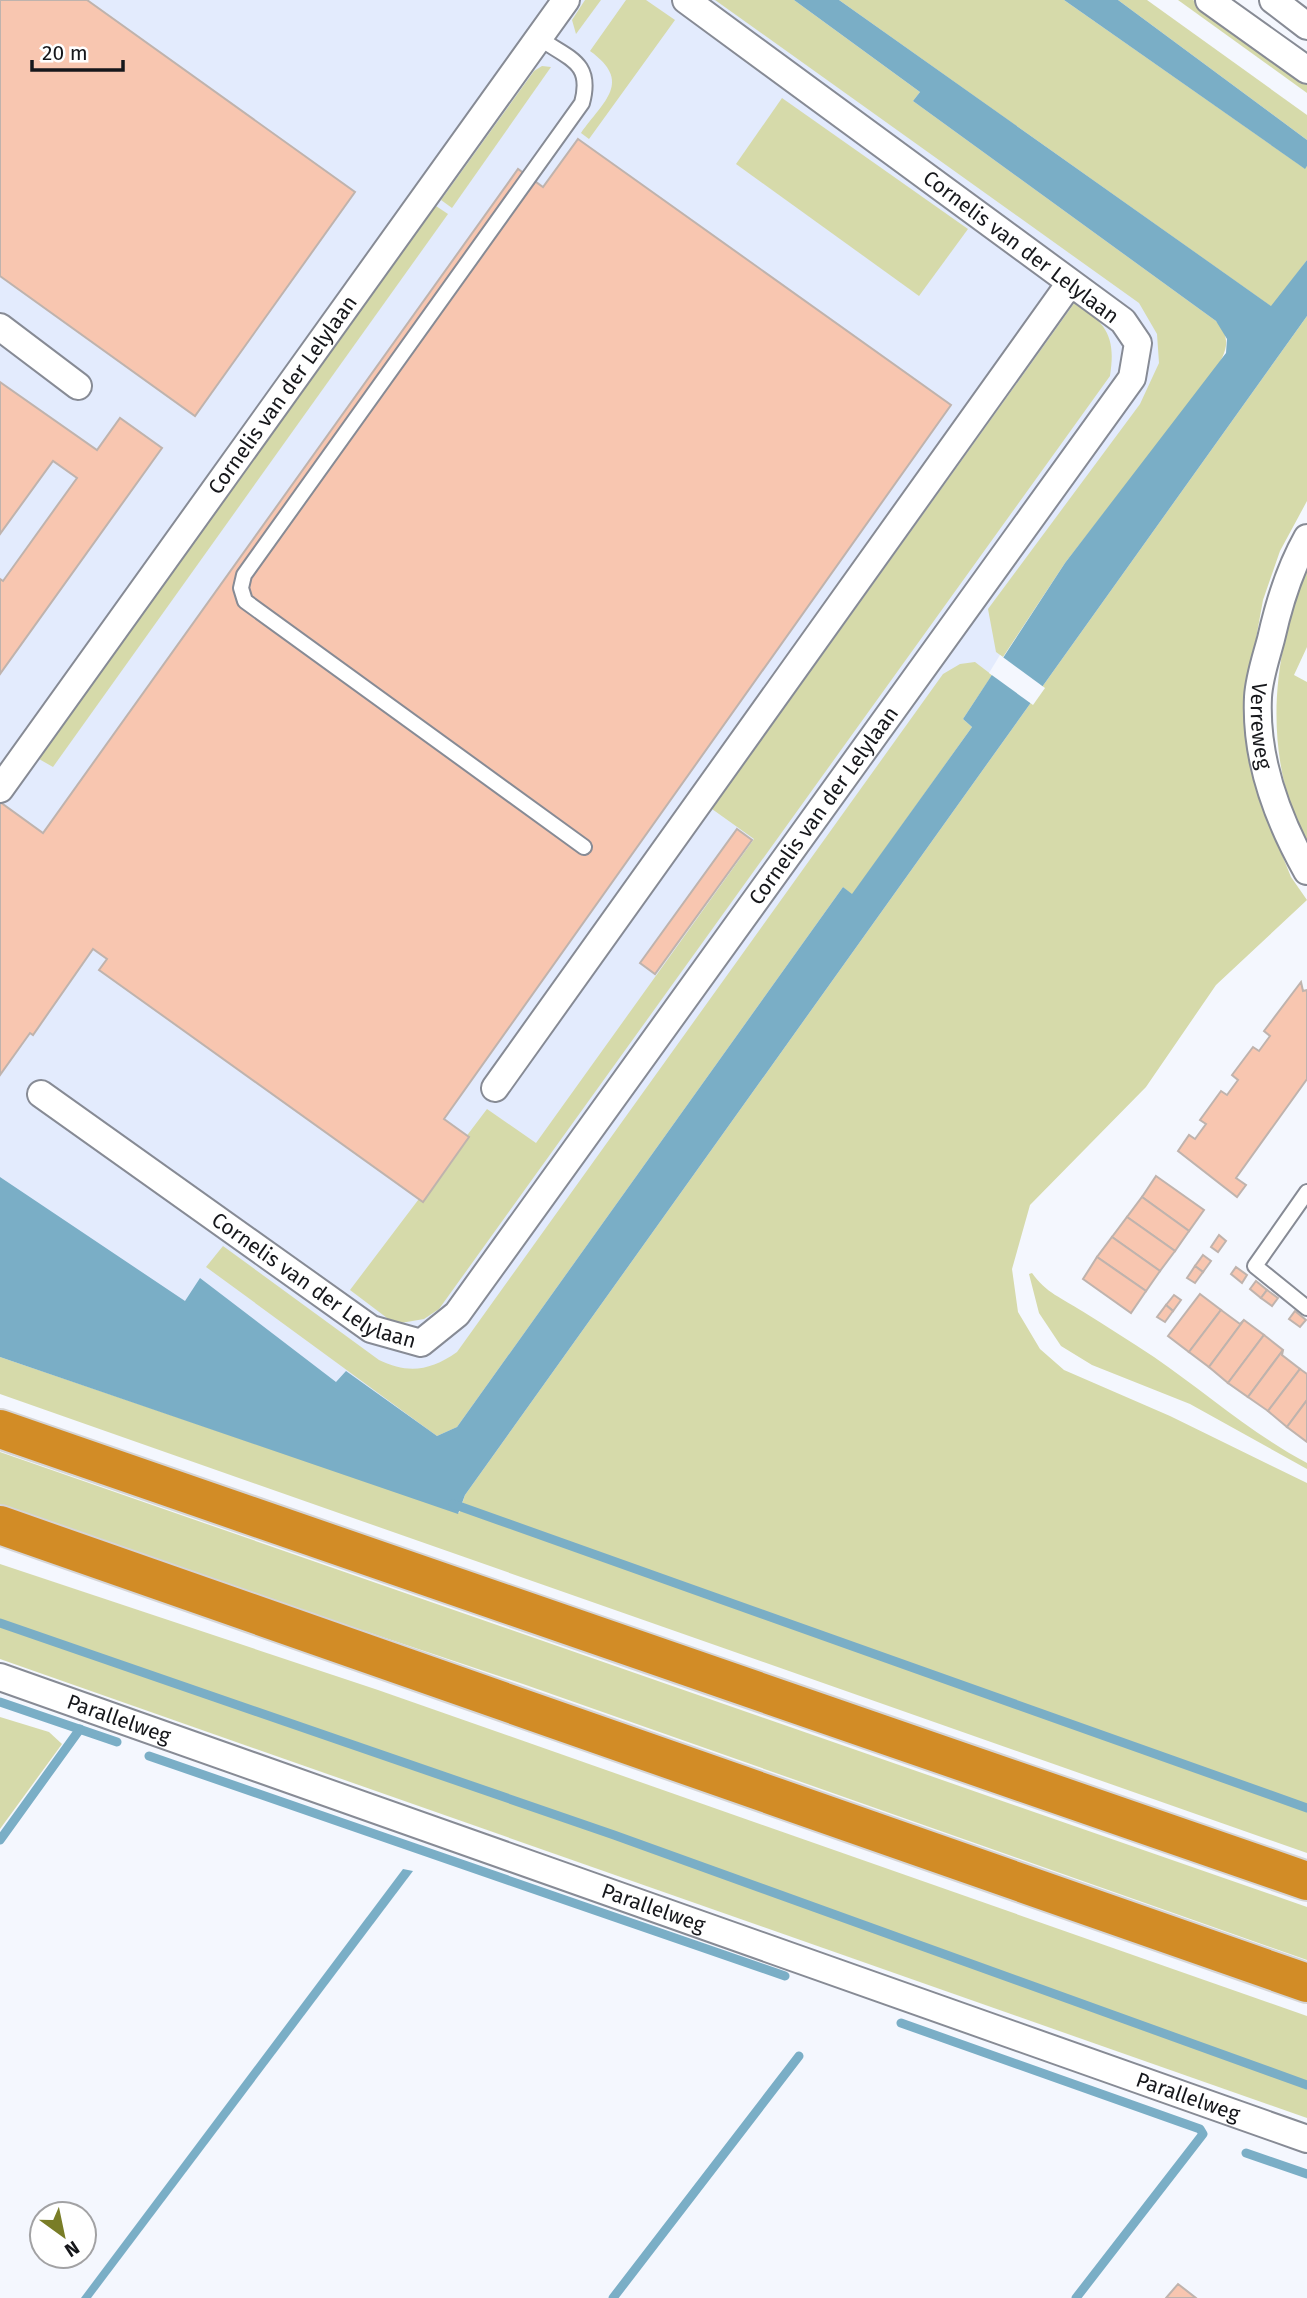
<svg xmlns="http://www.w3.org/2000/svg" width="1307" height="2298" font-family="'Fira Sans',sans-serif">
	<rect width="100%" height="100%" fill="#f4f7fe"/>
	<polygon fill="#e3ebfd" points="0,0 794,0 1216,321 963,719 457,1427 433,1471 0,1306"/>
	<g fill="#d6daaa">
		<polygon points="585,0 601,0 576,34 572,20"/>
		<path d="M626 0H646L675 20 589 139 581 133C604 101 633 82 590 51Z"/>
		<path d="M715 0H794L920 92 913 101 1216 321C1233 339 1226 353 1214 372L1065 563 1003 657 996 652 988 609 1140 404 1159 363 1157 334 1139 303Z"/>
		<polygon points="839,0 1064,0 1304,168 1307,166 1307,260 1272,307"/>
		<polygon points="1118,0 1147,0 1307,115 1307,140"/>
		<polygon points="1178,0 1193,0 1307,81 1307,93"/>
		<polygon points="542,66 551,67 452,208 441,200 534,71"/>
		<polygon points="782,98 968,229 919,296 736,164"/>
		<polygon points="436,206 448,214 53,767 39,759"/>
		<path d="M1075 302C1107 324 1116 337 1110 376L439 1309 424 1319 395 1324 350 1290 487 1109 536 1143 754 839 712 809Z"/>
		<polygon points="1307,316 1307,501 1280,551 1263,600 1249,677 1252,765 1261,803 1291,877 1307,900 1216,985 1146,1087 1030,1205 1012,1269 1018,1312 1040,1349 1064,1370 1170,1416 1307,1483 1307,1853 0,1394 0,1357 459,1513 465,1495"/>
		<path d="M1307 563V647L1294 675 1307 682V848C1261 749 1272 662 1307 563Z"/>
		<path d="M975 662 992 675 963 719 972 727 852 895 843 887 457 1427 437 1436 430 1431 206 1267 223 1246 379 1360C408 1374 430 1371 457 1352L943 674 960 664Z"/>
		<path d="M1032 1273C1046 1293 1062 1298 1082 1311 1106 1326 1130 1341 1154 1357 1205 1392 1252 1434 1307 1463V1469L1190 1404 1092 1365 1061 1346 1039 1313 1029 1274Z"/>
		<polygon points="0,1452 1307,1907 1307,1960 523,1684 0,1509"/>
		<polygon points="0,1564 378,1690 1307,2016 1307,2118 0,1659"/>
		<polygon points="0,1717 49,1732 62,1744 0,1829"/>
	</g>
	<g fill="#7aaec6">
		<polygon points="794,0 839,0 1271,306 1307,260 1307,316 465,1495 458,1514 0,1357 0,1177 185,1301 200,1278 336,1382 346,1371 437,1436 457,1427 843,887 852,894 972,727 963,719 1065,563 1226,353 1227,339 1216,321 913,101 920,92"/>
		<polygon points="1064,0 1118,0 1307,140 1307,166 1305,169"/>
		<polygon points="403,1869 413,1871 91,2298 81,2298"/>
	</g>
	<polygon fill="#f4f7fe" points="1000,655 1045,688 1033,705 989,673"/>
	<g fill="none" stroke-linecap="round" stroke-linejoin="round">
		<g stroke="#7aaec6" stroke-width="9">
			<polyline points="453,1504 1307,1808"/>
			<polyline points="0,1623 614,1835 1307,2085"/>
			<polyline points="0,1702 117,1742"/>
			<polyline points="149,1756 785,1976"/>
			<polyline points="0,1840 80,1729"/>
			<polyline points="901,2023 1200,2129 1203,2134 1076,2298"/>
			<polyline points="1246,2153 1307,2174"/>
			<polyline points="613,2298 799,2056"/>
		</g>
	</g>
	<g fill="#f8c6b0" stroke="#bfb3ad" stroke-width="2">
		<polygon points="0,0 87,0 355,192 195,416 0,276"/>
		<polygon points="578,139 951,405 444,1119 469,1137 423,1202 99,970 107,959 93,949 33,1035 30,1033 0,1075 0,802 43,833 518,169 543,187"/>
		<polygon points="0,382 97,450 120,418 162,448 0,674 0,579 3,581 77,478 53,461 0,534"/>
		<polygon points="737,829 752,840 655,974 640,963"/>
		<polygon points="1301,982 1303,991 1307,990 1307,1079 1236,1178 1246,1185 1237,1197 1178,1151 1189,1135 1195,1139 1206,1124 1200,1120 1221,1091 1227,1095 1238,1080 1232,1075 1253,1047 1259,1051 1270,1036 1264,1031"/>
		<polygon points="1156,1176 1204,1210 1189,1231 1142,1197"/>
		<polygon points="1142,1197 1189,1231 1175,1251 1127,1217"/>
		<polygon points="1127,1217 1175,1251 1160,1271 1112,1237"/>
		<polygon points="1219,1235 1226,1241 1218,1252 1211,1247"/>
		<polygon points="1112,1237 1160,1271 1146,1291 1097,1257"/>
		<polygon points="1203,1255 1211,1261 1203,1272 1195,1266"/>
		<polygon points="1097,1257 1146,1291 1131,1313 1083,1279"/>
		<polygon points="1195,1266 1203,1272 1195,1283 1187,1278"/>
		<polygon points="1236,1267 1247,1275 1242,1283 1231,1274"/>
		<polygon points="1256,1281 1267,1290 1261,1298 1250,1289"/>
		<polygon points="1267,1290 1278,1298 1272,1306 1261,1298"/>
		<polygon points="1200,1294 1221,1310 1189,1352 1168,1336"/>
		<polygon points="1174,1295 1181,1300 1173,1311 1166,1305"/>
		<polygon points="1166,1305 1173,1311 1165,1322 1157,1317"/>
		<polygon points="1221,1310 1240,1324 1244,1320 1209,1367 1189,1352"/>
		<polygon points="1295,1311 1306,1320 1300,1327 1289,1319"/>
		<polygon points="1244,1320 1264,1335 1228,1383 1209,1367"/>
		<polygon points="1264,1335 1283,1350 1248,1397 1228,1383"/>
		<polygon points="1283,1350 1282,1355 1300,1369 1268,1411 1248,1397"/>
		<polygon points="1300,1369 1307,1374 1307,1400 1287,1427 1268,1411"/>
		<polygon points="1307,1400 1307,1442 1287,1427"/>
		<polygon points="1178,2284 1196,2298 1166,2298"/>
	</g>
	<g fill="none" stroke-linecap="round" stroke-linejoin="round">
		<defs>
			<g id="service">
				<path d="M539 38C569 59 593 62 582 103L244 575 241 588 245 601 584 847"/>
				<polyline points="1307,1192 1255,1266 1307,1308"/>
			</g>
			<g id="minor">
				<polyline points="1209,0 1307,70"/>
				<polyline points="1273,0 1307,26"/>
				<polyline points="0,327 78,386"/>
				<path id="s1" d="M1307 538C1289 570 1279 603 1271 639 1266 658 1259 678 1258 697 1255 760 1277 818 1307 871"/>
				<path id="s2" d="M0 789 566 0"/>
				<polyline points="495,1088 1070,283"/>
				<path id="s3" d="M41 1094 371 1329 421 1343 457 1314 1132 378 1138 343 1123 321 686 0"/>
				<path id="s4" d="M0 1677 1307 2139"/>
			</g>
			<g id="motorway">
				<polyline points="0,1429 1307,1881"/>
				<polyline points="0,1525 1307,1983"/>
			</g>
		</defs>
		<use href="#service" stroke="#878b95" stroke-width="18"/>
		<use href="#minor" stroke="#878b95" stroke-width="30"/>
		<use href="#motorway" stroke="#d5d5d6" stroke-width="42"/>
		<use href="#service" stroke="#fff" stroke-width="14"/>
		<use href="#minor" stroke="#fff" stroke-width="26"/>
		<use href="#motorway" stroke="#d28c26" stroke-width="38"/>
	</g>
	<g text-anchor="middle" dominant-baseline="central" stroke-width="5" stroke-linejoin="round" paint-order="stroke">
		<g font-size="21" fill="#16171b" stroke="#fff">
			<text transform="translate(1021 247) rotate(37)">Cornelis van der Lelylaan</text>
			<text stroke="none"><textPath href="#s2" startOffset="485">Cornelis van der Lelylaan</textPath></text>
			<text stroke="none"><textPath href="#s1" startOffset="196">Verreweg</textPath></text>
			<text stroke="none"><textPath href="#s3" startOffset="1130">Cornelis van der Lelylaan</textPath></text>
			<text stroke="none"><textPath href="#s3" startOffset="332">Cornelis van der Lelylaan</textPath></text>
			<text stroke="none"><textPath href="#s4" startOffset="126">Parallelweg</textPath></text>
			<text stroke="none"><textPath href="#s4" startOffset="693">Parallelweg</textPath></text>
			<text stroke="none"><textPath href="#s4" startOffset="1260">Parallelweg</textPath></text>
		</g>
	</g>
	<g transform="translate(63 2235) rotate(147)"><circle r="33" fill="#ffffff" stroke="#a2a2a4" stroke-width="2"/>
	<path d="M0-5L12 26L0 18L-12 26Z" fill="#797d27"/>
	<text y="-10" font-size="19" font-weight="bold" text-anchor="middle" fill="#16171b">N</text>
	</g>
	<path d="M32 60v10h91v-10" fill="none" stroke="#16171b" stroke-width="3.5"/>
	<text x="42" y="60" font-size="21" fill="#16171b" stroke="#ffffff" stroke-width="5" paint-order="stroke">20 m</text>
</svg>
